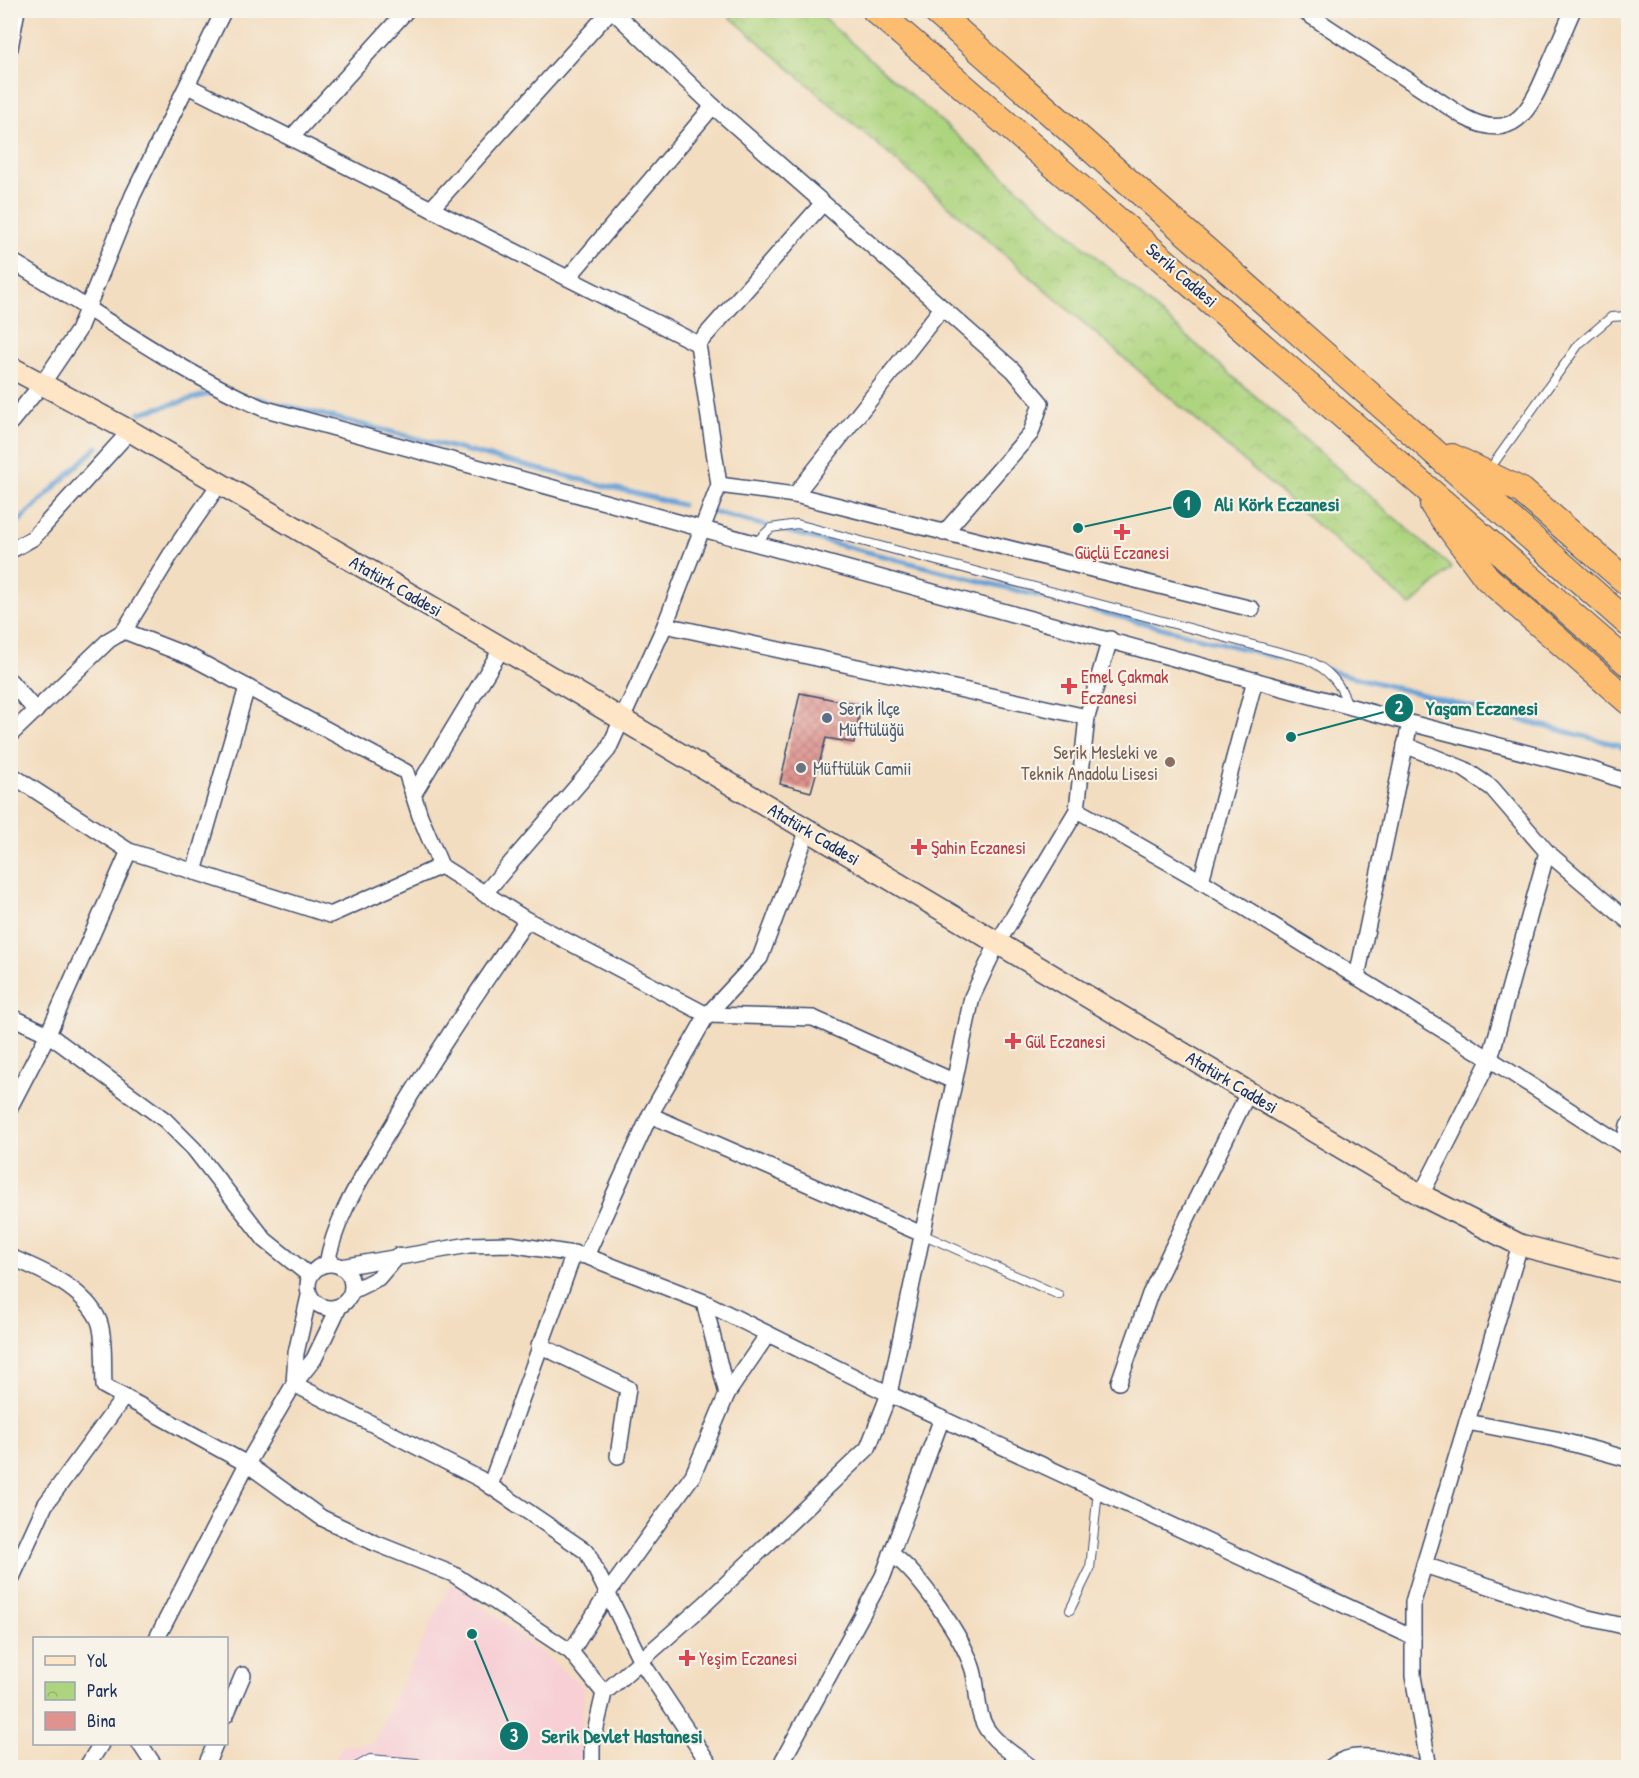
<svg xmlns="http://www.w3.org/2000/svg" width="1639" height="1778" font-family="'Patrick Hand',sans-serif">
	<defs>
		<pattern id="park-crowns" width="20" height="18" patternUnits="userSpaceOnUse" patternTransform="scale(1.5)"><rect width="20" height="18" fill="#add47e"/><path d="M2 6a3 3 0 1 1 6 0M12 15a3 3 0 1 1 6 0" fill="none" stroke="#94b66f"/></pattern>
		<pattern id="building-cross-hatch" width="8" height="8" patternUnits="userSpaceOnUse" patternTransform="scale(1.5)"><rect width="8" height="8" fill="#df928e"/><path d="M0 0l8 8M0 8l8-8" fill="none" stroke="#b47877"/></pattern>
	</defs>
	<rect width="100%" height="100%" fill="#f7f3e8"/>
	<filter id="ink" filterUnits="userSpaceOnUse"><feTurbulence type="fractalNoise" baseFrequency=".0167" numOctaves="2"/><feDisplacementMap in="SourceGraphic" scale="12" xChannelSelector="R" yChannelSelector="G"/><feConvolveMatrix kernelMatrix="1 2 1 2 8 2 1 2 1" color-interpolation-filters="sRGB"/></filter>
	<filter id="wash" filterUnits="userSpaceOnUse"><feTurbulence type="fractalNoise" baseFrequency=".008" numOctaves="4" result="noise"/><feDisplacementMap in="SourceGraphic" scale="24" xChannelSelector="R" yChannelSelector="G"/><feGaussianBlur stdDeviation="1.35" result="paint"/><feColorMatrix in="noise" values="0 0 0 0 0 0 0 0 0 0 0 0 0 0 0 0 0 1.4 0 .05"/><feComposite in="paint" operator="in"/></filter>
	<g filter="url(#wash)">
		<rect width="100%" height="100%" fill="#f3ddc0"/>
		<polygon fill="#f7cfd5" points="452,1581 584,1687 580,1767 330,1768 342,1746 373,1743"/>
		<polygon fill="url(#park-crowns)" stroke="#64826e" stroke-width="1.5" points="723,11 815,11 1452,568 1411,606"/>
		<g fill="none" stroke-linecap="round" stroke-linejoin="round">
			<g stroke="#65a0d5" stroke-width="5">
				<polyline points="256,398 682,505"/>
				<polyline points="140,413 220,391"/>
				<polyline points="712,512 1318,668"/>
				<polyline points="10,530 97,447"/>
				<polyline points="1327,670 1618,745 1628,752"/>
			</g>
		</g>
		<g id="blocks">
			<polygon fill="url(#building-cross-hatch)" points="800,693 861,705 854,743 826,738 811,792 780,784"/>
		</g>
	</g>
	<g filter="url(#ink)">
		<use href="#blocks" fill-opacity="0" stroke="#3b496d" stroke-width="1.5"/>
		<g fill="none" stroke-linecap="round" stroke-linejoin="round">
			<defs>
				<g id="service">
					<polyline points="1489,470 1579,344 1611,317 1628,316"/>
					<path d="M755 543 771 528 797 524 1306 659C1328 669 1341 683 1348 706"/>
					<polyline points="922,1234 1059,1295"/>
					<polyline points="1070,1610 1090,1569 1098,1490"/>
					<polyline points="354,1768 370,1759 417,1763 426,1768"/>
				</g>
				<g id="minor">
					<polyline points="612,10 713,106 1013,370 1041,403 1031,433 944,533"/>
					<path d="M1302 10 1464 117C1513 144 1530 111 1547 70 1556 50 1564 30 1573 10"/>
					<polyline points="10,48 17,10"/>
					<polyline points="188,86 698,344"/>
					<polyline points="291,138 407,10"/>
					<polyline points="431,209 611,10"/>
					<path d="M10 260C94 310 173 369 262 408L1410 723 1593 770 1628 782"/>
					<polyline points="568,278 713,106"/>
					<polyline points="698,344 823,203"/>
					<polyline points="10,423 42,384 78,331 133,195 224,10"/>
					<polyline points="719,485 795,495 1252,609"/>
					<polyline points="795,495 942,308"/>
					<polyline points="10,551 33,538 130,431"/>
					<polyline points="665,625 1087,717"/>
					<polyline points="124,631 171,554 220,483"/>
					<polyline points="10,681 36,711"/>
					<polyline points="10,735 109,640 124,631 191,657 406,772 420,816 441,866 527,920 707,1015 813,1018 953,1081"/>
					<polyline points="1405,745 1464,769 1492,788 1547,852 1628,921"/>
					<polyline points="10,774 129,851 330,915 441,866"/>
					<polyline points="413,795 502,648"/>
					<polyline points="1077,810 1201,881 1490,1059 1628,1148"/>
					<polyline points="194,872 247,687"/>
					<polyline points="1201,881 1255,680"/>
					<polyline points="484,894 608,750 665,625 719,485 698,344"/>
					<polyline points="1357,977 1410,723"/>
					<polyline points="10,1016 48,1034 165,1120 194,1149 265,1240 310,1276"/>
					<polyline points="10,1107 48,1034 129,851"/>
					<polyline points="650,1115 922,1234"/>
					<polyline points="1624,1145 1628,1125"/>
					<polyline points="1421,1195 1490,1059 1547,852"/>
					<polyline points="586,1256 650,1115 707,1015 760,958 808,830"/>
					<path d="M10 1257C42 1270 85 1289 99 1321 105 1336 103 1369 104 1386L247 1464 322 1518 375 1543 453 1574 571 1652 604 1693"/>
					<circle cx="330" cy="1286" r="22"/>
					<path d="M327 1264C335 1218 360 1181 383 1141 428 1064 477 992 527 920"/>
					<polyline points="341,1267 469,1245 510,1244 586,1256 704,1302 889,1394 1413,1637"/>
					<polyline points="352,1291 378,1278 397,1256"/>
					<polyline points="704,1302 727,1394"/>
					<polyline points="539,1345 628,1388 618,1456"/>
					<polyline points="1119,1382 1150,1294 1249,1091"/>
					<polyline points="294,1384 480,1479 587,1552 641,1661 712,1768"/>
					<polyline points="294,1384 296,1353 309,1296"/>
					<polyline points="1467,1422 1556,1439 1628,1459"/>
					<polyline points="490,1486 574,1253"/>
					<path d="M891 1554C918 1571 964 1639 973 1670 979 1691 975 1714 989 1732 1000 1747 1017 1756 1032 1768"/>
					<polyline points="1424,1565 1584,1617 1628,1627"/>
					<polyline points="10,1582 45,1505 124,1397"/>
					<polyline points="157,1638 247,1464 294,1384 314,1359 339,1307"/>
					<polyline points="571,1652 607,1594 693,1475 727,1394 768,1334"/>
					<polyline points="226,1715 243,1675"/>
					<polyline points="140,1744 156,1768"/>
					<polyline points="783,1760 883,1576 942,1418"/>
					<polyline points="86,1768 101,1744"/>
					<polyline points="205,1768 215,1744"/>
					<polyline points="592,1768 592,1745 604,1693 705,1604 868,1448 889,1394 972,997 997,944 1077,810 1087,717 1110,639"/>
					<path d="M1330 1768C1355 1746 1391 1762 1420 1768"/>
					<polyline points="1429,1768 1413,1676 1413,1602 1520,1245"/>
				</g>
				<polyline id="secondary" points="10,367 130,431 502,648 1421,1195 1520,1245 1628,1273"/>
				<g id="trunk">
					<polyline points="875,10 1628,663"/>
					<polyline points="934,10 1628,623"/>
					<polyline points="1452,457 1522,491 1628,583"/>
					<polyline points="1433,505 1487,578 1628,701"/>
				</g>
			</defs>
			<use href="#service" stroke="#3b496d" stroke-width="10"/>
			<use href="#minor" stroke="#3b496d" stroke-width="18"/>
			<use href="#secondary" stroke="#3b496d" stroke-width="24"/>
			<use href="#trunk" stroke="#3b496d" stroke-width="28"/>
			<use href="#service" stroke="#fff" stroke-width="8"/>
			<use href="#minor" stroke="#fff" stroke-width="15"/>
			<use href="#secondary" stroke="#fee5c5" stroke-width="21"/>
			<use href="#trunk" stroke="#fcbd6f" stroke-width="26"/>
		</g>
	</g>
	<g fill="#e0444e" stroke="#f7f3e8" stroke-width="2">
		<path d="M1119 523h6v6h6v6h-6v6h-6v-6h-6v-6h6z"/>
		<path d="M1066 677h6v6h6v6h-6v6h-6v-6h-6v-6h6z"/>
		<path d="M916 838h6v6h6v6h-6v6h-6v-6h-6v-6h6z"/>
		<path d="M1010 1032h6v6h6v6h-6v6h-6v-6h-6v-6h6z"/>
		<path d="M684 1649h6v6h6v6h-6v6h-6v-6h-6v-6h6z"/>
	</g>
	<circle fill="#5c6f8a" stroke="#f7f3e8" stroke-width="2" cx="827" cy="718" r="6"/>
	<circle fill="#8d6e63" stroke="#f7f3e8" stroke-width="2" cx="1170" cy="762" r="6"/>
	<circle fill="#6b7280" stroke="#f7f3e8" stroke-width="2" cx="801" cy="768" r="6"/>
	<g text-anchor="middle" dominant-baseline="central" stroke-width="4.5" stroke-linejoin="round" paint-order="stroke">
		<g font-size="18" fill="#1b2f5e" stroke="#f7f3e8">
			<text transform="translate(1182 275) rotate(41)">Serik Caddesi</text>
			<text transform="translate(396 586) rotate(30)">Atatürk Caddesi</text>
			<text transform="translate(814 834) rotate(31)">Atatürk Caddesi</text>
			<text transform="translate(1232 1082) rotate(31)">Atatürk Caddesi</text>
		</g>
		<g font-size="18" fill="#be3a42" stroke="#f7f3e8" text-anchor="start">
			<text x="1122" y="552" text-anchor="middle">Güçlü Eczanesi</text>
			<text x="1081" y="676">Emel Çakmak<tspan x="1081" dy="21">Eczanesi</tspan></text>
			<text x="931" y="847">Şahin Eczanesi</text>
			<text x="1025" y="1041">Gül Eczanesi</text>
			<text x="699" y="1658">Yeşim Eczanesi</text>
		</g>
		<g font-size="18" fill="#4e5e75" stroke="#f7f3e8" text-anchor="start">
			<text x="839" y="708">Serik İlçe<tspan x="839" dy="21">Müftülüğü</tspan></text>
		</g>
		<g font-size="18" fill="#785e54" stroke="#f7f3e8" text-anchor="end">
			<text x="1158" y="752">Serik Mesleki ve<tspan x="1158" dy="21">Teknik Anadolu Lisesi</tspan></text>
		</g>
		<g font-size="18" fill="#5b616d" stroke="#f7f3e8" text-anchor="start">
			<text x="813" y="768">Müftülük Camii</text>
		</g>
	</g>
	<path fill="none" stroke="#0f766e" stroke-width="2" d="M1078 528L1187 504M1291 737L1399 708M472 1634L514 1736"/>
	<g fill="#0f766e" stroke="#f7f3e8" stroke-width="2">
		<circle cx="1078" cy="528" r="6"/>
		<circle cx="1291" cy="737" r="6"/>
		<circle cx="472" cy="1634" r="6"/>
		<circle cx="1187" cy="504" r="15"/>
		<circle cx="1399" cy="708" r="15"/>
		<circle cx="514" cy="1736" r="15"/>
	</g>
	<g font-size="18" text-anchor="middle" font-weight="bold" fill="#fff">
		<text x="1187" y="510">1</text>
		<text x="1399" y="714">2</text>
		<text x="514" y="1742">3</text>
	</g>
	<g font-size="20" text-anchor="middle" font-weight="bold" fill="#0f766e" stroke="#f7f3e8" stroke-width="4.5" stroke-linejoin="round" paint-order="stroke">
		<text x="1277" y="511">Ali Körk Eczanesi</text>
		<text x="1482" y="715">Yaşam Eczanesi</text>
		<text x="622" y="1743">Serik Devlet Hastanesi</text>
	</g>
	<rect width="1639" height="1778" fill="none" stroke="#f7f3e8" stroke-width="36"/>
	<rect x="33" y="1637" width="195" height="108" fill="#f7f3e8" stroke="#9fa5b1" stroke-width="1.5"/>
	<rect x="45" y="1656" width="30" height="9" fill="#fee5c5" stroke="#9fa5b1" stroke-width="1.5"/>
	<text x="87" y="1667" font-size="18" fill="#1b2f5e">Yol</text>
	<rect x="45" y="1682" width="30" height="18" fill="url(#park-crowns)" stroke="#9fa5b1" stroke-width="1.5"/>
	<text x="87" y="1697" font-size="18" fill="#1b2f5e">Park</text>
	<rect x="45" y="1712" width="30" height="18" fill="#df928e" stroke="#9fa5b1" stroke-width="1.5"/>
	<text x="87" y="1727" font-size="18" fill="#1b2f5e">Bina</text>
</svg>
